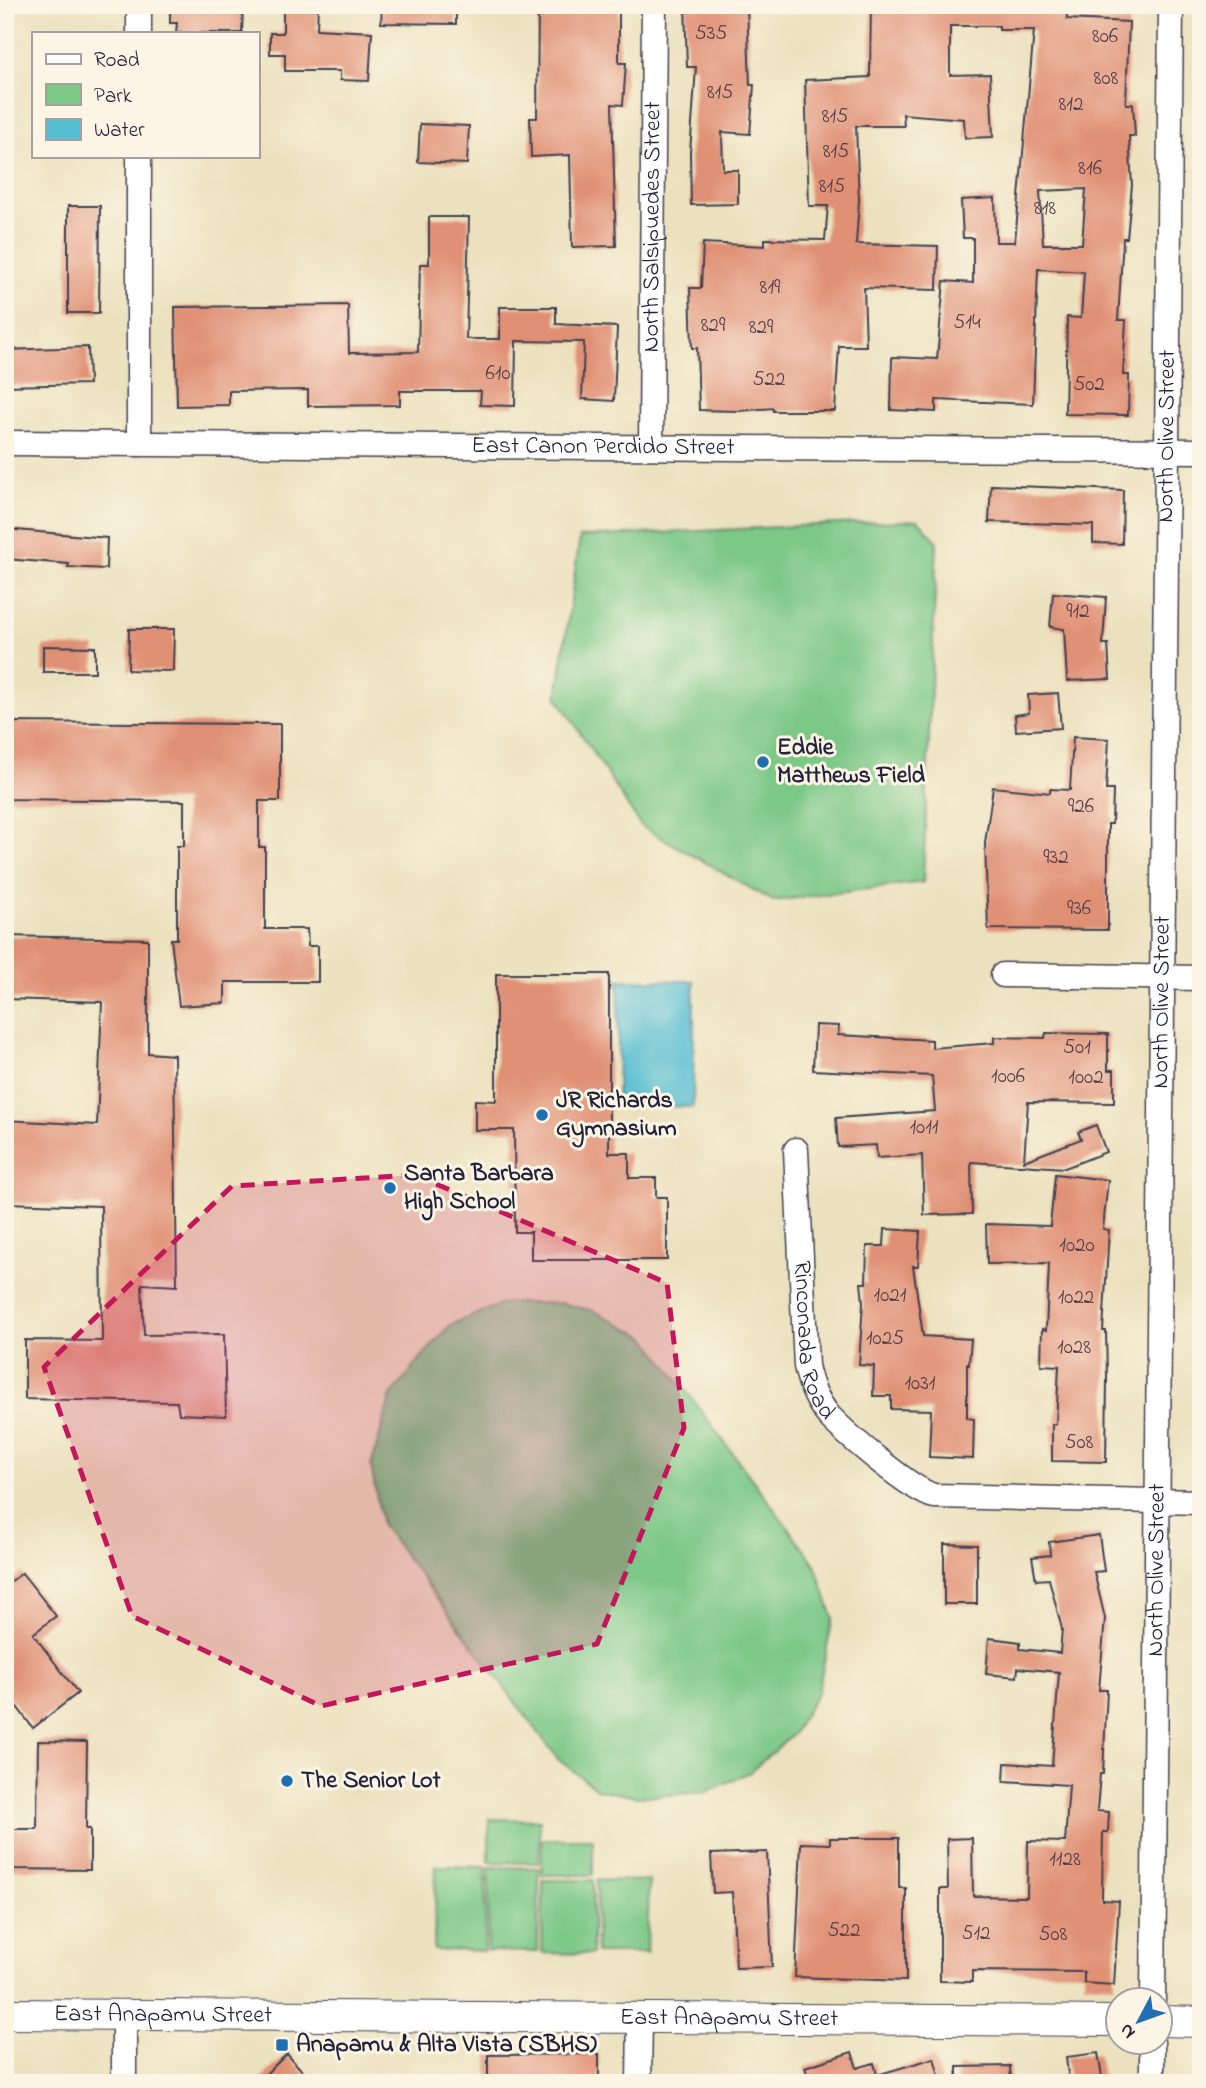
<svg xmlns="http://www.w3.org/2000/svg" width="1206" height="2088" font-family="'Indie Flower',sans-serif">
	<rect width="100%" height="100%" fill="#fcf5e5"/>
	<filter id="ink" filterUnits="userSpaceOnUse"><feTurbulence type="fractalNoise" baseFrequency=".0143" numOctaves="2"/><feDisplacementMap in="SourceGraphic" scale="14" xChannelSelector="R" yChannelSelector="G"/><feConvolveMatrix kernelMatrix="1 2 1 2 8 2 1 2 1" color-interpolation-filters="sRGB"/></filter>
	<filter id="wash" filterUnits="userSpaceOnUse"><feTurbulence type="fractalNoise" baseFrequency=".00686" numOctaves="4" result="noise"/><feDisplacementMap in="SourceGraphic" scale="28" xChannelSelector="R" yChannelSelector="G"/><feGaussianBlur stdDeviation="1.57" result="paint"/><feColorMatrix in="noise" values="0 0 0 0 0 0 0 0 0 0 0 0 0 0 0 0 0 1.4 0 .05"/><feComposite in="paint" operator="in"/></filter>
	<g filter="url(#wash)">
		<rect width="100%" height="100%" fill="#ece1be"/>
		<g fill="#7bc887" stroke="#4e7561" stroke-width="2">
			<polygon points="918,520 937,541 923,882 773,901 641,826 557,697 580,537"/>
			<polygon points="504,1303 561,1303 594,1311 646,1337 815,1564 833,1617 818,1692 792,1735 750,1772 706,1792 637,1797 597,1789 559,1760 382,1525 371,1466 391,1396 422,1357 450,1325"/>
			<polygon points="489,1819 540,1820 539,1863 489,1862"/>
			<rect x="542" y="1839" width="51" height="36"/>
			<polygon points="436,1866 486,1867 485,1951 434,1950"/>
			<polygon points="489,1867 539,1868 538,1952 488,1951"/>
			<polygon points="543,1880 593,1880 592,1954 542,1953"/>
			<polygon points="597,1880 649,1881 647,1953 596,1953"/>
		</g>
		<polygon fill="#54bdd2" stroke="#3b7086" stroke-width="2" points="619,980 694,981 693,1107 617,1105"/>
		<g id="blocks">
			<g fill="#e09075" fill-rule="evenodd">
				<polygon points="170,5 243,5 242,33 176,33 177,23 170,23"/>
				<polygon points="283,5 318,5 317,29 372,32 369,81 340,80 340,71 285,71 285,54 270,54 270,33 283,33"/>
				<polygon points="382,5 456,5 456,24 381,23"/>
				<polygon points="538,5 619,5 619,63 626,63 623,105 612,104 616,246 572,247 570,155 531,157 530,118 537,118"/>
				<polygon points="685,5 747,5 750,85 754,85 750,134 722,132 723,170 738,170 738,204 691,205 690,153 696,67 687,67"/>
				<path d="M871 5H1066L1067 19 1129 22 1126 104H1133L1135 136H1129L1132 185 1127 238H1123L1118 320H1126L1123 375H1129L1128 415 1065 414 1067 317 1081 318 1084 272 1038 269 1033 404 936 400V412L891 410 892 357 937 359 944 281 973 283V238H963L961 200 995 198 996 242H1015L1034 30H999V26H950V75L990 74 993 137 965 138 964 119 903 114 904 126H856L859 200 856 244 938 246 937 290 864 288 866 346H839L835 411H773V408L738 411 699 410 697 348H692L690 288H701L703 243 765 246V239L825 240 828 206H809L805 80 870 77ZM1086 189 1082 244H1043L1040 191Z"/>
				<polygon points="420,124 469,126 467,164 418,162"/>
				<polygon points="68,206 100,206 99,313 68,313"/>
				<polygon points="429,217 469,217 466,339 500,339 500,307 556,307 556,324 617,327 614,401 582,399 584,342 516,341 515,406 480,405 481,391 400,391 400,405 308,406 308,390 229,391 229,405 177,406 175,307 348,305 349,353 418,352 420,264 429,264"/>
				<polygon points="88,347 89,384 5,386 5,350"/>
				<polygon points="991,485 1123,490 1122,544 1093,543 1093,525 989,522"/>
				<polygon points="5,529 107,538 106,569 68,567 69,564 5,559"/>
				<polygon points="1053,593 1106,597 1103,644 1108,644 1110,679 1067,681 1064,629 1050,627"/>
				<polygon points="129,629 174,629 173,671 128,670"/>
				<polygon points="43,646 95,647 95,672 43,672"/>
				<polygon points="1058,693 1061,728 1016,731 1015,715 1029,713 1028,695"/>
				<polygon points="5,722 280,724 280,801 259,801 259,847 265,847 265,929 307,929 308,946 318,946 318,982 225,982 225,1003 179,1006 171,939 177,939 177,846 184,846 184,801 5,799"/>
				<polygon points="1073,737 1109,739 1106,790 1113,790 1112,824 1108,824 1108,930 988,929 985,843 993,787 1050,793 1050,789 1070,790"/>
				<polygon points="5,936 148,939 148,1053 174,1055 177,1286 142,1284 144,1335 224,1334 226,1416 179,1414 177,1402 25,1399 25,1340 102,1341 101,1206 5,1203 5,1120 97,1125 102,1002 5,999"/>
				<polygon points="496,974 609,974 609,1153 629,1153 629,1178 656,1178 656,1197 667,1197 667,1260 531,1260 531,1232 515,1232 514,1130 475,1130 475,1100 496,1101"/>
				<polygon points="815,1025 839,1026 838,1035 932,1040 932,1048 994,1043 994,1037 1045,1038 1046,1033 1108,1034 1108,1070 1114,1070 1114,1103 1028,1102 1024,1161 1081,1139 1078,1132 1096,1125 1106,1152 1065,1168 971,1162 972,1214 924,1215 922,1155 877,1158 876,1145 838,1147 836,1118 935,1111 932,1076 813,1070"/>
				<polygon points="1055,1174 1108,1180 1103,1229 1109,1230 1103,1331 1106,1331 1107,1377 1106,1462 1052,1461 1052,1424 1056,1424 1059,1366 1041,1365 1042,1329 1046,1330 1049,1263 987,1264 986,1224 1050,1226"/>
				<polygon points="885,1229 920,1231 918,1266 913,1266 923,1336 971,1339 969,1365 967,1364 967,1418 974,1419 973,1459 929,1457 931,1410 891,1409 891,1396 873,1396 874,1366 859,1365 863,1302 861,1283 866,1283 867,1246 884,1246"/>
				<polygon points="1099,1535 1104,1571 1094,1572 1105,1618 1099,1690 1107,1690 1103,1774 1100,1774 1097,1811 1109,1812 1108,1832 1103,1832 1102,1900 1119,1901 1114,1985 1084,1983 1084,1972 972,1971 972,1982 940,1981 940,1889 948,1889 947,1839 972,1838 973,1896 1027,1897 1028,1841 1065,1842 1069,1785 1004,1781 1005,1763 1052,1766 1059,1672 1018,1668 1017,1677 986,1674 989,1638 1020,1642 1020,1649 1060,1653 1062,1629 1049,1579 1036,1580 1032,1557 1050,1555 1049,1542"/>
				<polygon points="944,1544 977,1545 977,1604 944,1604"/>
				<polygon points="22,1573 56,1616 33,1634 78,1693 33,1728 5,1691 5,1586"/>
				<polygon points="38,1741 87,1742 86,1829 90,1829 90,1870 10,1869 10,1829 37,1829"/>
				<polygon points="830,1838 899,1838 899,1888 906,1888 906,1981 795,1977 801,1843 830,1844"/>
				<polygon points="767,1852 772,1967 736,1968 732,1892 713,1893 711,1854"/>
				<polygon points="852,2052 857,2068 874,2063 877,2075 934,2058 941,2083 810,2083 805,2067"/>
				<polygon points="1098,2053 1103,2083 1069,2083 1066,2057"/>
				<polygon points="287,2054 313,2083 256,2083"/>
				<polygon points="599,2054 599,2083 488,2083 488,2055"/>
				<polygon points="1010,2066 1011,2083 957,2083 957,2067"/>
			</g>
		</g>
	</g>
	<g filter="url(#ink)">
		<use href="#blocks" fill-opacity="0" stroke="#403f4f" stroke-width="2"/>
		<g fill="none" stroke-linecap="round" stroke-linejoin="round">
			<defs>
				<g id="minor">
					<polyline points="139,5 139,33"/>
					<path id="s1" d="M5 443 1201 451"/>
					<polyline points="139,444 139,156"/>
					<path id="s2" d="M651 447 654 5"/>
					<polyline points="1003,975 1201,978"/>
					<path id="s3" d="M796 1150 806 1366C810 1384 817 1402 829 1416 847 1435 911 1490 934 1496L1201 1502"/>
					<path id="s4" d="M1153 2000 1171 5"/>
					<polyline points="124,2083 124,2014"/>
					<polyline points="639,2083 640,2017"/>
					<polyline points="1152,2083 1152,2042"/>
				</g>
				<g id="major">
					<path id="s5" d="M5 2014 1118 2021"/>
					<polyline points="1160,2021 1201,2022"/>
				</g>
			</defs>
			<use href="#minor" stroke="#403f4f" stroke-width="27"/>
			<use href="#major" stroke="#403f4f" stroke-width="32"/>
			<use href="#minor" stroke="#fff" stroke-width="24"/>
			<use href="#major" stroke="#fff" stroke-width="30"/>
		</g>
	</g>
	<path fill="#c2185b" fill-opacity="0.2" stroke="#c2185b" stroke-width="5" stroke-dasharray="14 9" stroke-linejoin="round" d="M415 1175 667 1283 684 1428 597 1644 321 1706 132 1616 44 1367 232 1186Z"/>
	<g fill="#1f6fb2" stroke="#fcf5e5" stroke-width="2.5">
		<circle cx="763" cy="762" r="7"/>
		<circle cx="542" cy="1115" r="7"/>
		<circle cx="390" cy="1188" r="7"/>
		<circle cx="287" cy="1781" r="7"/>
		<rect x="275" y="2038" width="14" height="14" rx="3.5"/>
	</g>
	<g text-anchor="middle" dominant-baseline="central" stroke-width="6" stroke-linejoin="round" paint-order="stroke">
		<g font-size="21" fill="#523e4a">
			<text x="711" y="34">535</text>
			<text x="1105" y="37">806</text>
			<text x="1106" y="79">808</text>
			<text x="720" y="93">815</text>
			<text x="1071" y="105">812</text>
			<text x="835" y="117">815</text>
			<text x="836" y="152">815</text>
			<text x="1090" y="169">816</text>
			<text x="832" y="187">815</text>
			<text x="1045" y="209">818</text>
			<text x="770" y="288">819</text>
			<text x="967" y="323">514</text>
			<text x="713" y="326">829</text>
			<text x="761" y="328">829</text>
			<text x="498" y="374">610</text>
			<text x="769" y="380">522</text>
			<text x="1089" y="385">502</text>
			<text x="1078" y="612">912</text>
			<text x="1081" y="807">926</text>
			<text x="1056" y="858">932</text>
			<text x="1079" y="909">936</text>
			<text x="1077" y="1048">501</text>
			<text x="1008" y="1077">1006</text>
			<text x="1086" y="1078">1002</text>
			<text x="924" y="1128">1011</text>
			<text x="1077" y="1246">1020</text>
			<text x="890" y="1296">1021</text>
			<text x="1076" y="1298">1022</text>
			<text x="885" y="1339">1025</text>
			<text x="1074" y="1348">1028</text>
			<text x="920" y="1384">1031</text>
			<text x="1079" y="1443">508</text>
			<text x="1065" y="1860">1128</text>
			<text x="844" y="1931">522</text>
			<text x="976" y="1934">512</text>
			<text x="1053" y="1935">508</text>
		</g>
		<g font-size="24" fill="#22223b" stroke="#fcf5e5">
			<text stroke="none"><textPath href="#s2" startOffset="220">North Salsipuedes Street</textPath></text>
			<text stroke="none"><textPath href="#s4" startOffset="1564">North Olive Street</textPath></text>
			<text stroke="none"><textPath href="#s1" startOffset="598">East Canon Perdido Street</textPath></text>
			<text stroke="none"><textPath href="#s4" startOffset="998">North Olive Street</textPath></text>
			<text stroke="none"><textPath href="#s3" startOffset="192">Rinconada Road</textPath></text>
			<text stroke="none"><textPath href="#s4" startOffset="430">North Olive Street</textPath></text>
			<text stroke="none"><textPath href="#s5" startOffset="158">East Anapamu Street</textPath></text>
			<text stroke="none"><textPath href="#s5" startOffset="724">East Anapamu Street</textPath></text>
		</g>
		<g font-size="24" font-weight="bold" fill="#22223b" stroke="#fcf5e5" text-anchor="start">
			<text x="777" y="748">Eddie<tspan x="777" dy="28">Matthews Field</tspan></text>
			<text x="556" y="1101">JR Richards<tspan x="556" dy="28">Gymnasium</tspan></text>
			<text x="404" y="1174">Santa Barbara<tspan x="404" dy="28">High School</tspan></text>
			<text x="301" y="1781">The Senior Lot</text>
			<text x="296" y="2045">Anapamu &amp; Alta Vista (SBHS)</text>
		</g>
	</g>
	<rect width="1206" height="2088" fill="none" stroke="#fcf5e5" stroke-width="28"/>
	<rect x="32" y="32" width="228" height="126" fill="#fcf5e5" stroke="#a5a1a1" stroke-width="2"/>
	<rect x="46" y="54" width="35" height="10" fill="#ffffff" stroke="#a5a1a1" stroke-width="2"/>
	<text x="94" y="66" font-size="21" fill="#22223b">Road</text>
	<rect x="46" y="84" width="35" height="21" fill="#7bc887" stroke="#a5a1a1" stroke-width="2"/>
	<text x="94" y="102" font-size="21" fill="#22223b">Park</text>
	<rect x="46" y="119" width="35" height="21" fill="#54bdd2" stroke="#a5a1a1" stroke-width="2"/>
	<text x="94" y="136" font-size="21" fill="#22223b">Water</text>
	<g transform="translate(1139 2021) rotate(229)"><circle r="33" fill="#fcf5e5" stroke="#a5a1a1" stroke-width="2"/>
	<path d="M0-5L12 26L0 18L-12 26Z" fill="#1f6fb2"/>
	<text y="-10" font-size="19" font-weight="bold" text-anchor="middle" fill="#22223b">N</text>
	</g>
</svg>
